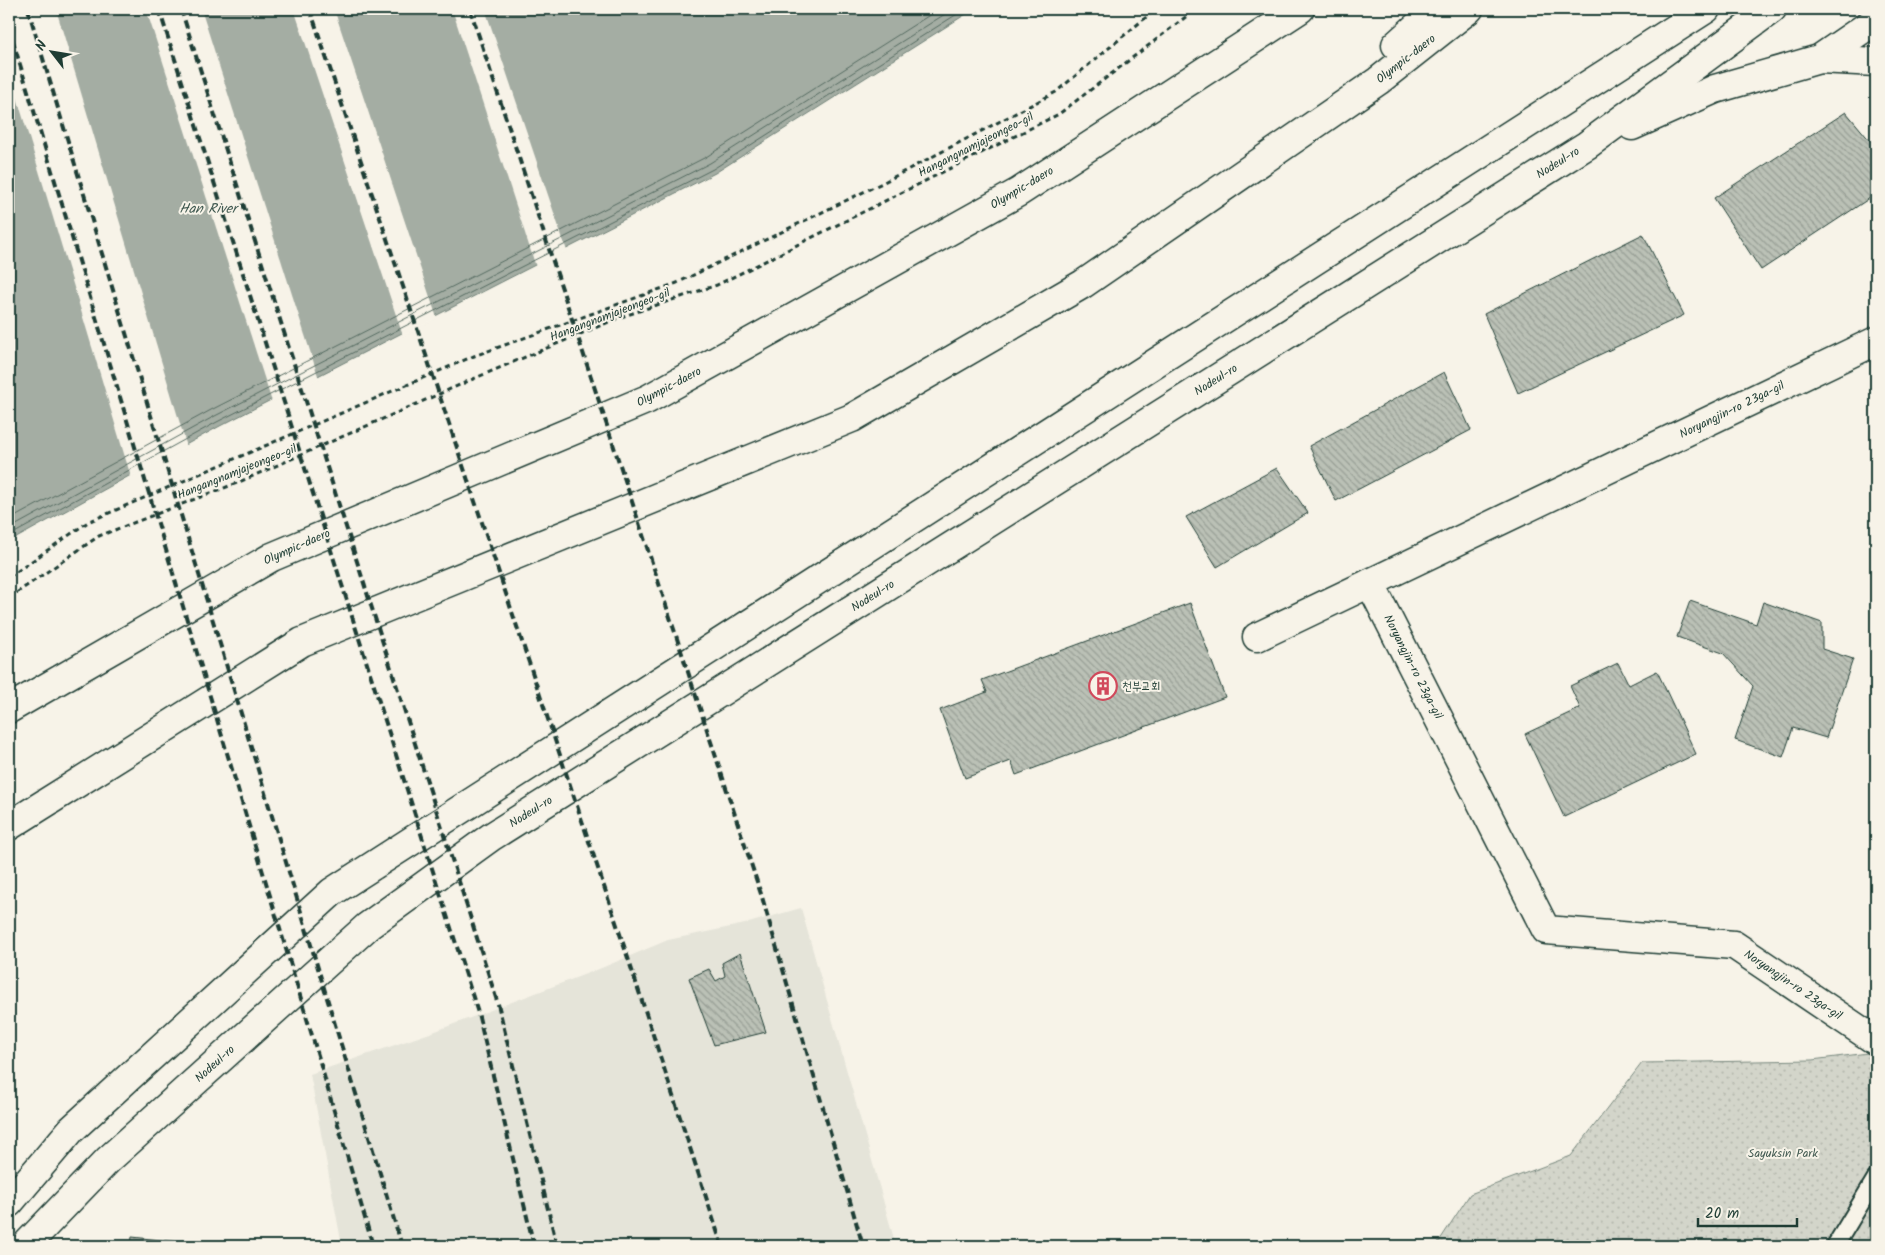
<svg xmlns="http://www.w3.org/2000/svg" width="1885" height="1255" font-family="Kalam,'Poor Story',sans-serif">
	<defs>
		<pattern id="park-dots" width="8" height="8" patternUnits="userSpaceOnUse" patternTransform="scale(1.25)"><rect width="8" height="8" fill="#d3d5ca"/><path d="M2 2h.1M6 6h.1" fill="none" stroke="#b5b8ae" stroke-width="1.8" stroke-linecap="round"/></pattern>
		<pattern id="building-back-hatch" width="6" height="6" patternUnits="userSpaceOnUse" patternTransform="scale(1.25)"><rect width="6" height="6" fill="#bbc1b6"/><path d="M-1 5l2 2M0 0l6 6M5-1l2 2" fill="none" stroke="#979e95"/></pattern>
	</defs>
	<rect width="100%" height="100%" fill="#f7f3e8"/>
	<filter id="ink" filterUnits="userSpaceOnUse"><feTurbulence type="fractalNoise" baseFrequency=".02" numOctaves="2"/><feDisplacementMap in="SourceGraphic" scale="10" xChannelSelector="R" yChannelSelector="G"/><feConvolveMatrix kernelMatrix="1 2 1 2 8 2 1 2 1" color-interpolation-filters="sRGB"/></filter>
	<g filter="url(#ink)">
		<polygon fill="#e5e4d9" points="801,908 896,1246 342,1246 310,1074 433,1032 599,969 668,940 745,924"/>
		<polygon fill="url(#park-dots)" stroke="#79897f" points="1876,1052 1876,1246 1436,1246 1470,1194 1571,1156 1642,1063 1812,1060"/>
		<polygon fill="#a4ada3" stroke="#6f8077" points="9,9 974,9 715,173 220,426 9,542"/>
		<g fill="#f7f3e8">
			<polygon points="9,9 56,9 187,447 131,477 9,71"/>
			<polygon points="146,9 201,9 319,379 272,402"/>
			<polygon points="294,9 334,9 437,318 403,336"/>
			<polygon points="452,9 485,9 567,251 536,267"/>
		</g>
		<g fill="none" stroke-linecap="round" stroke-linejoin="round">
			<g stroke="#546a60" stroke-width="1">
				<polyline points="9,520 211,410 706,157 939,9"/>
				<polyline points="9,529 215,416 710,163 953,9"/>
				<polyline points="9,536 217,422 713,169 965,9"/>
			</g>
		</g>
		<g fill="url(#building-back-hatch)" stroke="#1f3d34">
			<polygon points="1846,112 1876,148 1876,194 1761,270 1714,198"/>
			<polygon points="1643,234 1684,315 1518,393 1484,314"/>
			<polygon points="1444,372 1471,430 1336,501 1309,446"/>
			<polygon points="1277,468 1308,513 1217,567 1186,517"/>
			<polygon points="1690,601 1756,624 1763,602 1822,623 1822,649 1853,659 1826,738 1793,728 1783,757 1735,740 1753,686 1723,653 1677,637"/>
			<polygon points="1190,603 1225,697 1016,775 1011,761 965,778 940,710 987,692 982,680"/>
			<polygon points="1618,663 1629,685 1657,671 1696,754 1564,817 1525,734 1580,708 1570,686"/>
			<polygon points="740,953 766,1032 714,1045 689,978 709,969 716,981 725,976 722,963"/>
			<polygon points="132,1237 219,1246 131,1246"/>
		</g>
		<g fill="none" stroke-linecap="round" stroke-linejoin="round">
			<defs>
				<polyline id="lane" points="1835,1246 1876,1178"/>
				<g id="street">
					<polyline points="1370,583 1546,930 1734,945 1876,1041"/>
					<polyline points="1257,637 1876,341"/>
				</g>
				<g id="primary">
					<polyline points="1819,59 1876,62"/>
					<polyline points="1632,126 1715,89 1819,59 1876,20"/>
					<polyline points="9,1203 71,1130 332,892 1706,9"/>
					<polyline points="25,1246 108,1160 368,926 491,837 1587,145 1772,9"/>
				</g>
				<g id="highway">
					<polyline points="1396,45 1436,9"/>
					<polyline points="9,709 272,557 648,399 1019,192 1300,9"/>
					<polyline points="9,826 302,642 852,418 1083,284 1378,81 1469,9"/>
				</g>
			</defs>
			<use href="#lane" stroke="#1f3d34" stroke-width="20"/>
			<use href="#street" stroke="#1f3d34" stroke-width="31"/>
			<use href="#primary" stroke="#1f3d34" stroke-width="31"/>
			<use href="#highway" stroke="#1f3d34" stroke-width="31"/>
			<g stroke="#1f3d34" stroke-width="3" stroke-dasharray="5 4" stroke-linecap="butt">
				<polyline points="9,577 88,522 474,356 677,283 884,182 1056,92 1156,9"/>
				<polyline points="9,598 99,536 237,483 480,376 621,317 717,285 1059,114 1196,9"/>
			</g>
			<use href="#lane" stroke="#f7f3e8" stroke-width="16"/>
			<use href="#street" stroke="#f7f3e8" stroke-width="28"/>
			<use href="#primary" stroke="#f7f3e8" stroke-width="28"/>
			<use href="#highway" stroke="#f7f3e8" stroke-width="28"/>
			<g stroke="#1f3d34" stroke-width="4" stroke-dasharray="8 4" stroke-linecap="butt">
				<polyline points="28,9 402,1246"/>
				<polyline points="159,9 478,1013 534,1246"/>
				<polyline points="181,9 498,1004 557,1246"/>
				<polyline points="310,9 627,955 722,1246"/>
				<polyline points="470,9 762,897 863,1246"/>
				<polyline points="9,28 320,1062 373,1246"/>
			</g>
		</g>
	</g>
	<defs>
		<symbol id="building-ring" viewBox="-11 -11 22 22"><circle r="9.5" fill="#f7f3e8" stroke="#d1495b" stroke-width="1.5"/><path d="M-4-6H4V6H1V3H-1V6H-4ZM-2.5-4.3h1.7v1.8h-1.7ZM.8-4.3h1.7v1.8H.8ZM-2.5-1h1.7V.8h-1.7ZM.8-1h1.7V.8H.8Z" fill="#d1495b"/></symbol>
	</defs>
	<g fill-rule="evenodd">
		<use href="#building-ring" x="1087" y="670" width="32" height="32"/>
	</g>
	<g text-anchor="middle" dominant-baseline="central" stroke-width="4" stroke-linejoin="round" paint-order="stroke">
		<g font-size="12" fill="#1f3d34" stroke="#f7f3e8">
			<text transform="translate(1406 59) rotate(-38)">Olympic-daero</text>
			<text transform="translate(976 145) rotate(-27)">Hangangnamjajeongeo-gil</text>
			<text transform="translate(1558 163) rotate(-32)">Nodeul-ro</text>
			<text transform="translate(1022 188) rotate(-31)">Olympic-daero</text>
			<text transform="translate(610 315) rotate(-21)">Hangangnamjajeongeo-gil</text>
			<text transform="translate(1216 380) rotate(-32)">Nodeul-ro</text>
			<text transform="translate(669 387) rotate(-28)">Olympic-daero</text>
			<text transform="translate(1732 410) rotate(-26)">Noryangjin-ro 23ga-gil</text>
			<text transform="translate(237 472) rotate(-22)">Hangangnamjajeongeo-gil</text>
			<text transform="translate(297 547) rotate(-24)">Olympic-daero</text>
			<text transform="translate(873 596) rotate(-32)">Nodeul-ro</text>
			<text transform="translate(1413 667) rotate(63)">Noryangjin-ro 23ga-gil</text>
			<text transform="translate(531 812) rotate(-32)">Nodeul-ro</text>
			<text transform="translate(1793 985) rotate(34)">Noryangjin-ro 23ga-gil</text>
			<text transform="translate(215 1064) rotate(-42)">Nodeul-ro</text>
		</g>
		<g font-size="12" fill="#1f3d34" stroke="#f7f3e8" text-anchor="start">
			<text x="1122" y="686">천부교회</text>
		</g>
		<g font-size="12" fill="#435b52" stroke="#f7f3e8">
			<text x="1783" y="1153">Sayuksin Park</text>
		</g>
		<g font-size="14" font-style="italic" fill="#405950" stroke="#f7f3e8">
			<text x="208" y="209">Han River</text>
		</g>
	</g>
	<rect width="1885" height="1255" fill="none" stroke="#f7f3e8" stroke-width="30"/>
	<rect x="15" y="15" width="1855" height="1225" fill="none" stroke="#1f3d34" stroke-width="2" filter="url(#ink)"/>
	<g transform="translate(52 52) rotate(301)" stroke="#f7f3e8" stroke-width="4" paint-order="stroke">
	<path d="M0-4L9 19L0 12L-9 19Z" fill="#1f3d34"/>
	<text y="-8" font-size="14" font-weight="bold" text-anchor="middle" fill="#1f3d34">N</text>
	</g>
	<path d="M1698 1218v8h99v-8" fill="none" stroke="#1f3d34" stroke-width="2.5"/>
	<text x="1705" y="1218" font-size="15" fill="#1f3d34" stroke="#f7f3e8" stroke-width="4" paint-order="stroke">20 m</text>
</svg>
